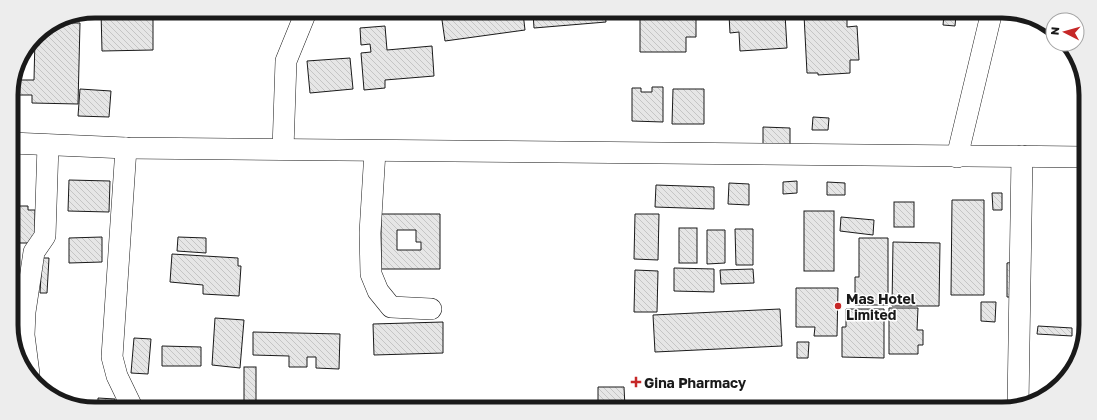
<svg xmlns="http://www.w3.org/2000/svg" width="1097" height="420" font-family="'Golos Text',sans-serif">
	<defs>
		<pattern id="building-back-hatch" width="6" height="6" patternUnits="userSpaceOnUse"><rect width="6" height="6" fill="#e6e6e6"/><path d="M-1 5l2 2M0 0l6 6M5-1l2 2" fill="none" stroke="#c5c5c5"/></pattern>
	</defs>
	<rect width="100%" height="100%" fill="#fff"/>
	<g fill="url(#building-back-hatch)" stroke="#1a1a1a" fill-rule="evenodd">
		<polygon points="101,11 153,11 153,50 102,51"/>
		<polygon points="441,13 523,13 525,30 445,41"/>
		<polygon points="533,13 605,13 606,22 534,28"/>
		<polygon points="668,14 696,16 696,37 686,37 686,52 640,52 640,19 668,19"/>
		<polygon points="785,14 787,48 740,51 739,32 730,33 729,15"/>
		<polygon points="804,15 847,15 847,27 857,26 859,60 850,60 850,73 818,75 818,73 807,73"/>
		<polygon points="944,15 956,15 955,26 943,25"/>
		<polygon points="55,23 80,23 78,104 32,103 32,95 18,95 18,80 34,80 35,37 39,32"/>
		<polygon points="385,26 387,50 432,46 434,76 385,80 385,88 364,90 361,53 371,52 370,44 361,45 360,28"/>
		<polygon points="350,58 353,89 310,93 307,61"/>
		<polygon points="652,87 663,87 663,122 632,121 632,88 641,88 641,92 652,92"/>
		<polygon points="80,89 111,91 109,117 78,116"/>
		<polygon points="673,89 704,89 704,124 672,124"/>
		<polygon points="813,117 829,118 828,130 812,130"/>
		<polygon points="763,127 790,128 790,149 763,148"/>
		<polygon points="69,180 110,181 109,212 68,211"/>
		<polygon points="797,181 797,193 783,194 783,182"/>
		<polygon points="827,182 845,183 845,195 827,195"/>
		<polygon points="729,183 749,184 749,205 728,204"/>
		<polygon points="656,185 714,187 714,209 655,207"/>
		<polygon points="992,193 1002,193 1002,210 993,210"/>
		<polygon points="952,200 984,200 984,295 951,295"/>
		<rect x="894" y="202" width="20" height="25"/>
		<polygon points="12,206 28,206 28,210 35,210 35,243 19,243 19,252 12,252"/>
		<rect x="804" y="211" width="30" height="60"/>
		<path d="M381 214H440V269H381ZM397 230H416V242H421V250H397Z"/>
		<polygon points="635,214 659,214 658,260 634,259"/>
		<polygon points="841,217 874,220 873,235 840,231"/>
		<rect x="679" y="228" width="18" height="35"/>
		<polygon points="735,229 753,229 753,265 736,265"/>
		<polygon points="707,230 725,230 725,263 707,264"/>
		<polygon points="102,237 102,262 69,263 69,238"/>
		<polygon points="178,237 206,238 206,253 177,251"/>
		<polygon points="859,238 888,238 888,305 855,305 855,277 859,277"/>
		<polygon points="893,242 940,243 939,306 892,306"/>
		<polygon points="172,254 238,258 238,266 241,266 239,296 203,294 203,285 170,282"/>
		<polygon points="42,258 49,258 47,293 40,293"/>
		<polygon points="1015,262 1015,297 1007,297 1007,263"/>
		<polygon points="674,268 714,269 714,292 674,291"/>
		<polygon points="12,269 15,269 13,341"/>
		<polygon points="753,269 754,283 721,284 720,270"/>
		<polygon points="635,270 658,271 657,312 634,312"/>
		<polygon points="796,288 838,288 837,336 814,336 815,327 796,327"/>
		<polygon points="981,302 996,302 995,322 981,321"/>
		<polygon points="889,308 918,308 917,330 923,330 923,345 918,345 918,354 889,354"/>
		<polygon points="780,309 782,346 655,352 653,315"/>
		<polygon points="846,309 884,309 884,358 842,357 842,327 846,327"/>
		<polygon points="215,318 244,320 240,368 212,365"/>
		<polygon points="443,322 443,353 374,355 373,324"/>
		<polygon points="1038,326 1072,328 1072,336 1037,334"/>
		<polygon points="253,332 340,334 339,369 316,368 316,357 307,357 307,367 289,367 289,356 253,355"/>
		<polygon points="134,338 151,339 148,374 131,373"/>
		<polygon points="797,342 809,342 808,358 797,358"/>
		<polygon points="162,346 201,347 201,366 162,366"/>
		<rect x="244" y="367" width="12" height="38"/>
		<polygon points="598,387 624,387 625,407 598,407"/>
		<polygon points="98,398 115,399 114,405 98,405"/>
	</g>
	<g fill="none" stroke-linecap="round" stroke-linejoin="round">
		<defs>
			<g id="minor">
				<polyline points="11,143 126,148 1084,157"/>
				<polyline points="126,148 112,357 117,376 131,405"/>
				<polyline points="283,149 286,61 306,12"/>
				<polyline points="375,151 370,233 371,274 378,291 391,307 431,309"/>
				<polyline points="957,157 991,15"/>
				<polyline points="29,374 24,335 25,312 34,252 45,236 48,145"/>
				<polyline points="1018,405 1022,156"/>
			</g>
		</defs>
		<use href="#minor" stroke="#1a1a1a" stroke-width="22"/>
		<use href="#minor" stroke="#fff" stroke-width="21"/>
	</g>
	<g fill="#c62828" stroke="#fff" stroke-width="1.5">
		<circle cx="838" cy="306" r="4"/>
		<path d="M634 376h4v4h4v4h-4v4h-4v-4h-4v-4h4z"/>
	</g>
	<g text-anchor="middle" dominant-baseline="central" stroke-width="3" stroke-linejoin="round" paint-order="stroke">
		<g font-size="14" font-weight="bold" fill="#1a1a1a" stroke="#fff" text-anchor="start">
			<text x="846" y="298">Mas Hotel<tspan x="846" dy="16">Limited</tspan></text>
			<text x="644" y="382">Gina Pharmacy</text>
		</g>
	</g>
	<path d="M0 0H1097V420H0ZM95 18H1002A77 77 0 0 1 1079 95V325A77 77 0 0 1 1002 402H95A77 77 0 0 1 18 325V95A77 77 0 0 1 95 18Z" fill="#ededed" fill-rule="evenodd"/>
	<path fill="none" stroke="#1a1a1a" stroke-width="5" d="M95 18H1002A77 77 0 0 1 1079 95V325A77 77 0 0 1 1002 402H95A77 77 0 0 1 18 325V95A77 77 0 0 1 95 18Z"/>
	<g transform="translate(1065 32) rotate(276)"><circle r="19" fill="#ffffff" stroke="#a3a3a3"/>
	<path d="M0-3L7 15L0 10L-7 15Z" fill="#c62828"/>
	<text y="-6" font-size="11" font-weight="bold" text-anchor="middle" fill="#1a1a1a">N</text>
	</g>
</svg>
